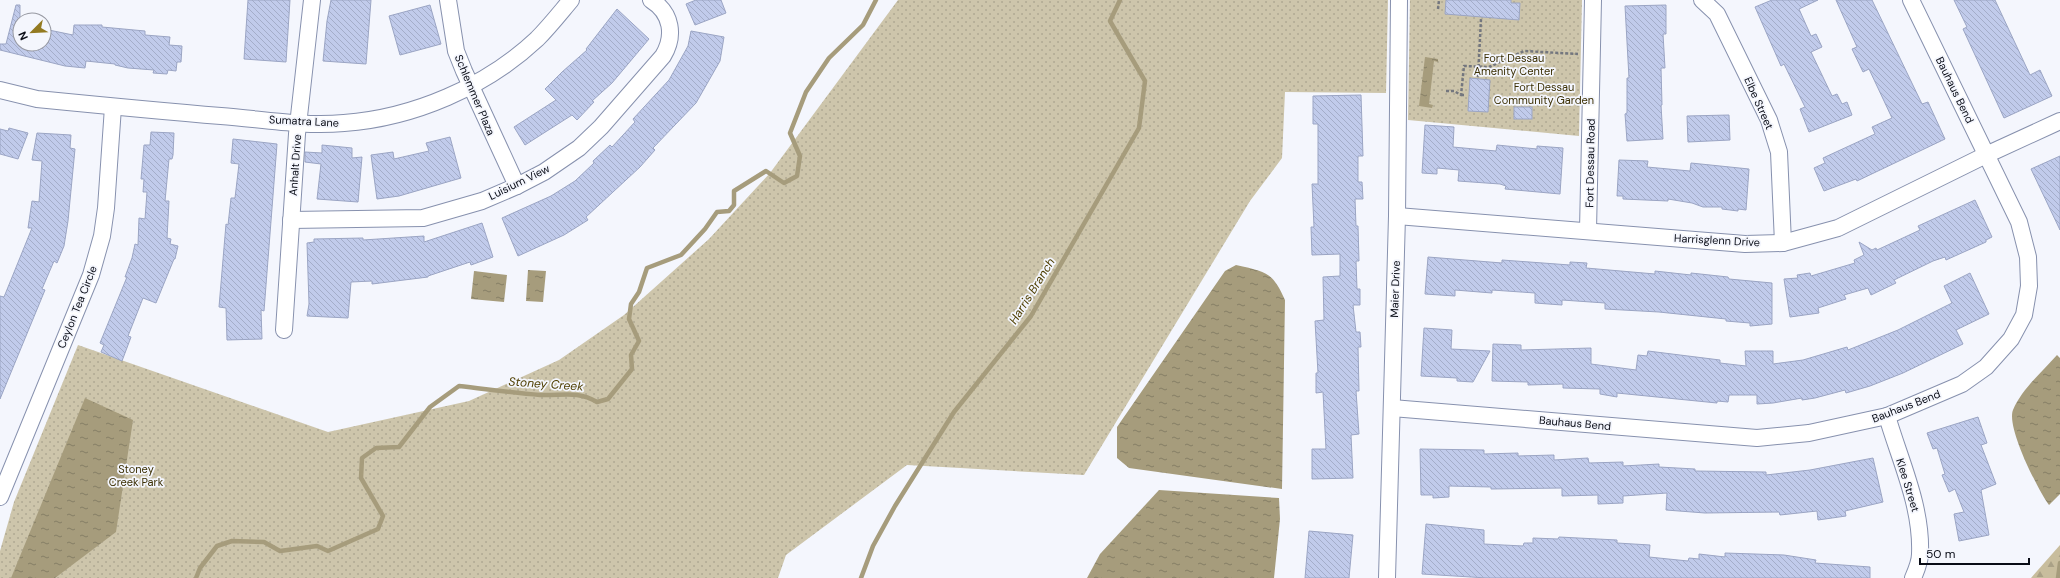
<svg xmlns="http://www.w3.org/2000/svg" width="2060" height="578" font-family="'DM Sans',sans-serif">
	<defs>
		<pattern id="forest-firs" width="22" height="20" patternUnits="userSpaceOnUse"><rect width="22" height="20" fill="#c8bd9d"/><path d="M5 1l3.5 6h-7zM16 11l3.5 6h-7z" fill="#aaa186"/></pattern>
		<pattern id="park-dots" width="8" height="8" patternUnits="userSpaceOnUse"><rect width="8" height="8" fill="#cdc5ab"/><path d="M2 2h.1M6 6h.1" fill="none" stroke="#afa892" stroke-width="1.8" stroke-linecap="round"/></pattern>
		<pattern id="water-ripples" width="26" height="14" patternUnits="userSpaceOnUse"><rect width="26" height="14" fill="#a69c7c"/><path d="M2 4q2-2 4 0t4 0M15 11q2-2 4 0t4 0" fill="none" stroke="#857e65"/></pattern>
		<pattern id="building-back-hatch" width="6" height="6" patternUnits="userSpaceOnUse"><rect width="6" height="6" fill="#c1cbeb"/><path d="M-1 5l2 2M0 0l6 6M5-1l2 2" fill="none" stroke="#a4adc9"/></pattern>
	</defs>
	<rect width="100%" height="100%" fill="#f4f6fd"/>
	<polygon fill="url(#forest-firs)" points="2060,545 2060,578 2031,578"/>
	<g fill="url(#park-dots)">
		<polygon points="898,0 1388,0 1386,93 1285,92 1282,158 1250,201 1084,475 907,465 786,555 778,578 0,578 0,551 14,502 78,345 328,432 469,401 559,360 624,315 709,239 770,173"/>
		<polygon points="1410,0 1582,0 1579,136 1408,120"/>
	</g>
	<g fill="url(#water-ripples)">
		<polygon points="1425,57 1438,59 1438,62 1434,61 1429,104 1433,105 1432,108 1419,106"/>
		<path d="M1236 265C1266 272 1272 271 1285 300L1282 489 1129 468 1117 458V427L1225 271Z"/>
		<polygon points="528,270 546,271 543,302 526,301"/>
		<polygon points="474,271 507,275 504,302 471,299"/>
		<path d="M2057 355 2060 358V494L2049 505C2038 490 2006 427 2013 410 2022 389 2042 372 2057 355Z"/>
		<polygon points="85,398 133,420 116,532 55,578 11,578"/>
		<polygon points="1159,490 1279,498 1280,519 1274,578 1087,578 1100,554"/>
	</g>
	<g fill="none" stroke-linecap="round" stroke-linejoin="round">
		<g stroke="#a69c7c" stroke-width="4.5">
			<path d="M196 578 200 568 217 546 232 541 264 542 280 551 317 546 328 551 378 529 383 516 361 478 362 458 376 448 399 447 430 407 459 386C486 389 513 393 540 395 562 396 577 390 597 402L608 399 632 369 631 355 639 341 629 319 631 304 639 292 647 268 681 255 705 229 717 212 729 211 734 205V191L766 171 784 183 797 176 800 156 790 133 806 92 829 58 863 25 876 0"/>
			<polyline points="861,578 873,546 895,506 954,412 1031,316 1139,128 1145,81 1110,21 1120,0"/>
			<polyline points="2058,578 2060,563"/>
		</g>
	</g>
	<g fill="url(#building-back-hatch)" stroke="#9ba5c4">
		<polygon points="248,0 290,0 286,62 244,59"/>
		<polygon points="331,0 371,0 366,64 323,61 327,21"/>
		<polygon points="696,0 721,0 726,13 695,25 686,4"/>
		<polygon points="1446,0 1511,0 1511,3 1520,3 1519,20 1445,14"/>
		<polygon points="1772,0 1818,0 1799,9 1811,36 1816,34 1822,47 1811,52 1832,96 1837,94 1842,104 1847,102 1852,115 1809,132 1800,109 1805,107 1784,64 1781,66 1755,7"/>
		<polygon points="1836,0 1872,0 1922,104 1928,102 1945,139 1857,181 1856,179 1824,191 1814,168 1825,163 1823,158 1875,134 1872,127 1892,118 1869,69 1863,72 1852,49 1857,47"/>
		<polygon points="1954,0 1995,0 2030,75 2040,70 2052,96 2004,118 1963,29 1967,27"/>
		<polygon points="16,5 20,5 20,44 44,44 44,29 73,35 74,25 102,25 102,27 145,31 145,35 170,37 169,45 182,46 181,62 177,62 176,71 168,70 167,74 153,73 154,70 128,68 115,65 115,64 86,61 85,68 65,66 0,50 0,44 6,44"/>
		<polygon points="430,5 441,44 400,55 389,16"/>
		<polygon points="1666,5 1666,34 1663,34 1665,68 1661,68 1662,105 1661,105 1663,139 1627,141 1625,114 1627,113 1627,78 1629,78 1625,6"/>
		<polygon points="617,9 649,39 612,83 592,101 594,102 577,120 572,115 525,145 514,127 556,100 545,89 562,72 587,50 586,49"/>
		<polygon points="691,31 724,37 720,61 696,103 653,148 655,150 640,167 586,217 588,220 564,235 518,256 502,218 551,196 575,181 594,163 593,161 610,145 612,147 635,122 633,119 669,80 688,46"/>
		<polygon points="1470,78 1490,80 1488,112 1468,111"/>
		<polygon points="1361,95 1363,156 1358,156 1358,182 1362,182 1363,199 1355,199 1356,226 1358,226 1359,261 1356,261 1357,289 1360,289 1360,305 1353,305 1356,332 1360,332 1361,347 1358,347 1359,391 1356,391 1359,434 1351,435 1353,478 1312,479 1312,449 1326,449 1323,392 1316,393 1316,373 1318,373 1315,321 1324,320 1323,277 1340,276 1340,254 1312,255 1311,227 1314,227 1312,184 1318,184 1318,124 1313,124 1313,96"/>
		<rect x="1514" y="107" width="18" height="12"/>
		<polygon points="1729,115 1730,140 1688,142 1687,116"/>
		<polygon points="1425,125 1454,127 1453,147 1496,151 1497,145 1537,149 1537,146 1563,148 1560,194 1505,189 1506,186 1500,184 1458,181 1459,170 1437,168 1437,174 1422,173"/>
		<polygon points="9,128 28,133 18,159 0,154 0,129 8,131"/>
		<polygon points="151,132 174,133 173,155 172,159 169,159 165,201 169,201 167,238 171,239 170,244 178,246 175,259 174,259 156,303 143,298 128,336 131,337 122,361 101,352 104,345 100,343 127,277 125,277 132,258 135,244 138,245 139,218 145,219 147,192 143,192 144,179 141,179 144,145 150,145"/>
		<polygon points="37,133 71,135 70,148 75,149 68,221 64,246 57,263 54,261 42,289 45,290 0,399 0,296 4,297 32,228 28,228 32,201 39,202 42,161 32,160"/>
		<polygon points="450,137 461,178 399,196 377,199 371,155 393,152 394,159 429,151 426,143"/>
		<polygon points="233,139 277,144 264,311 261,310 262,339 227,340 226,308 219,307 226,224 228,225 231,198 235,198 239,164 231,163"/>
		<polygon points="322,145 352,148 352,158 362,157 358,202 317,199 321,164 305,162 305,152 322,153"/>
		<polygon points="2060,156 2060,230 2031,169"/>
		<polygon points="1619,160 1648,161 1647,167 1690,171 1691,163 1749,169 1746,210 1738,209 1738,211 1722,209 1722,207 1703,207 1692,203 1668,199 1668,201 1623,199 1623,196 1617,196"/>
		<polygon points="1975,200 1992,237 1986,240 1986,242 1946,260 1945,257 1933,261 1894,280 1896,283 1871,295 1868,288 1844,295 1846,299 1818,308 1819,313 1790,317 1784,279 1798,278 1797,275 1810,273 1811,276 1855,263 1854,260 1864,255 1859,242 1872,250 1876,248 1877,250 1920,230 1918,226"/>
		<polygon points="482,223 493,257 471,265 470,262 428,276 428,277 372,284 372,281 351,282 348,318 307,316 309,304 307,243 314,242 314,239 363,238 363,240 424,236 424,242"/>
		<polygon points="1428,257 1502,263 1502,260 1570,265 1570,262 1587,263 1586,268 1655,274 1655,271 1691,275 1691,273 1728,277 1729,279 1772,283 1772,324 1750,326 1750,323 1726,321 1726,319 1659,312 1605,309 1605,303 1562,300 1562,305 1535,303 1535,293 1492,290 1492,293 1455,290 1455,296 1425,294"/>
		<polygon points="1970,273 1989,314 1956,330 1963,344 1903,373 1870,386 1846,393 1845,390 1815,398 1802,400 1802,398 1773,403 1757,404 1757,395 1729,395 1728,402 1717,401 1717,403 1617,393 1617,397 1600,394 1600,389 1563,388 1563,384 1528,385 1528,382 1492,381 1493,344 1521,345 1521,350 1591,348 1591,364 1636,370 1638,355 1647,356 1648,351 1720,360 1720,363 1746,366 1745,351 1773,351 1773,364 1803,360 1847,347 1848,350 1898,330 1952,303 1944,286"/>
		<polygon points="1424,328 1452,330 1451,349 1490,351 1473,382 1457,381 1457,378 1421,376"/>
		<polygon points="1978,417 1987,443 1981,445 1996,484 1981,490 1989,535 1959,541 1954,514 1964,512 1955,489 1949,492 1942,475 1945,474 1937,448 1933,449 1927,433"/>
		<polygon points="1420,449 1484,450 1484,454 1518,453 1518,456 1554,455 1554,460 1588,458 1589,463 1623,462 1623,466 1659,464 1659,467 1695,469 1695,471 1766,472 1766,475 1810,470 1873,458 1883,502 1845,511 1846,516 1818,520 1817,511 1780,515 1779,512 1705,513 1666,510 1667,493 1623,496 1623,503 1598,504 1598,495 1562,496 1562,488 1491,489 1491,487 1449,486 1449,497 1433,498 1433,495 1421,495"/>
		<polygon points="1426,524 1484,530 1484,544 1523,546 1524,543 1533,543 1533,538 1558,539 1559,537 1617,540 1617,543 1650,545 1649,557 1688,561 1689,558 1699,559 1699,554 1725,557 1725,553 1784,555 1816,560 1815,563 1870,567 1870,578 1487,578 1422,574"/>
		<polygon points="1309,531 1353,535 1349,578 1305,578"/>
	</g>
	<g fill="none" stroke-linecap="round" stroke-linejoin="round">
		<defs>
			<g id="minor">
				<polyline points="448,0 456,51 464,71 517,186"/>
				<polyline points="1702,0 1717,14 1769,120 1779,152 1783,243"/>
				<path d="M0 90 37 99C98 105 159 111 221 116 261 119 304 127 344 123 413 118 486 87 537 39 549 27 560 13 571 0"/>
				<polyline points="1397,216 1745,244 1783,243 1838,228 1986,155 2060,121"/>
				<path d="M291 220 423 218 482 201 517 186 544 172 579 148 601 127 663 56C675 36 672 13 651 0"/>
				<polyline points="1588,230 1593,0"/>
				<polyline points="284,330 297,134 312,0"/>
				<polyline points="1392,408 1757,438 1809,433 1887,416 1962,384 1986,367 2011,339 2024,315 2029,286 2028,257 2019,222 1911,0"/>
				<path d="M1887 416C1900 461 1922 506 1920 554 1920 562 1916 571 1913 578"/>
				<polyline points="0,497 91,275 102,236 106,208 113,107"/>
				<polyline points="1387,578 1397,216 1399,0"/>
			</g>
		</defs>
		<use href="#minor" stroke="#8791ae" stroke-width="18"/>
		<g stroke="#73767e" stroke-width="2.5" stroke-dasharray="3 2" stroke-linecap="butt">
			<polyline points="1438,9 1439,0"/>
			<polyline points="1478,77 1481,19"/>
			<polyline points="1446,91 1454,91 1461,95 1464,66 1489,67 1524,51 1578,54"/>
			<polyline points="1461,95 1466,95"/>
		</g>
		<use href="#minor" stroke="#fff" stroke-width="16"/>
	</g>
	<g text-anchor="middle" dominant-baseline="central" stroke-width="3.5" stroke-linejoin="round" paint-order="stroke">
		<g font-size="11" fill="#3b2f03" stroke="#f4f6fd">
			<text x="1514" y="58">Fort Dessau<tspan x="1514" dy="13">Amenity Center</tspan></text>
			<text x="1544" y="87">Fort Dessau<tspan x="1544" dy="13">Community Garden</tspan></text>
			<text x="136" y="469">Stoney<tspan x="136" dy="13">Creek Park</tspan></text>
		</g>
		<g font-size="11" fill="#090c16" stroke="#f4f6fd">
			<text transform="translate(1955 90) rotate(64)">Bauhaus Bend</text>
			<text transform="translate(475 95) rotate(67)">Schlemmer Plaza</text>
			<text transform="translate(1759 103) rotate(66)">Elbe Street</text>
			<text transform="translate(304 121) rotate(3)">Sumatra Lane</text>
			<text transform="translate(1590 163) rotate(-89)">Fort Dessau Road</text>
			<text transform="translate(295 165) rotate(-86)">Anhalt Drive</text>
			<text transform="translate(519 182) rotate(-26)">Luisium View</text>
			<text transform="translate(1717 240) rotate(3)">Harrisglenn Drive</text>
			<text transform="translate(1395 289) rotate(-88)">Maier Drive</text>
			<text transform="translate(77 307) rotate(-68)">Ceylon Tea Circle</text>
			<text transform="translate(1906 406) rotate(-21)">Bauhaus Bend</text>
			<text transform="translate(1575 423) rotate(5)">Bauhaus Bend</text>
			<text transform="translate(1908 485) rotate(73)">Klee Street</text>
		</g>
		<g font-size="12" font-style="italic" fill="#4f3f02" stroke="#f4f6fd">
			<text transform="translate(1032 291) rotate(-58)">Harris Branch</text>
			<text transform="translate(546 384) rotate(4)">Stoney Creek</text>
		</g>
	</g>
	<g transform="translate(32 32) rotate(246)"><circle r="19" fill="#f4f6fd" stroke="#9698a1"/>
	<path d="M0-3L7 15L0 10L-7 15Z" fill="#937a21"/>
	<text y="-6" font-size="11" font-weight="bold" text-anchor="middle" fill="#090c16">N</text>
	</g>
	<path d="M1920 558v6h109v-6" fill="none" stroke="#090c16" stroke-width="2"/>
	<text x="1926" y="558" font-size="12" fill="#090c16" stroke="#f4f6fd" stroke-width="3" paint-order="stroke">50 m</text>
</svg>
